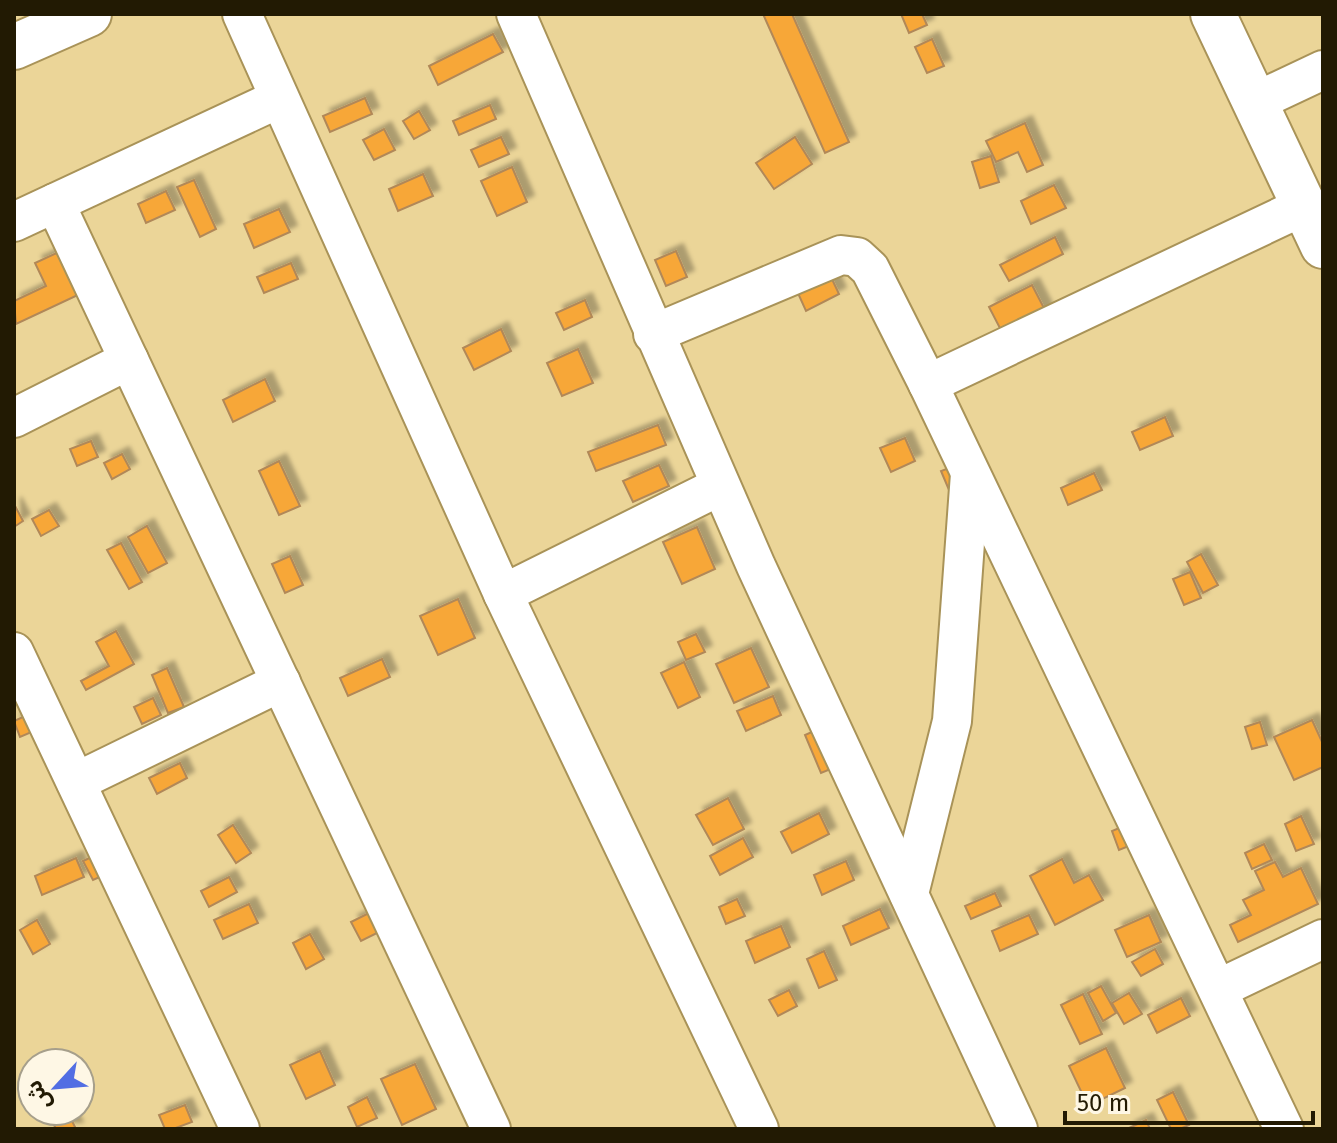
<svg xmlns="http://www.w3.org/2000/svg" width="1337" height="1143" font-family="'Fira Sans','Noto Sans Arabic',sans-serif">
	<defs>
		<filter id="shadow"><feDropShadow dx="7" dy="-7" stdDeviation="2" flood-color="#0004"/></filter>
	</defs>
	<rect width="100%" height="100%" fill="#ebd598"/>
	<g fill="#f7a739" stroke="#b18858" stroke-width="2" filter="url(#shadow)">
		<polygon points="763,14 792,14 849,142 825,153"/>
		<polygon points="901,14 922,14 927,25 909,33"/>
		<polygon points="493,34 503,52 438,85 429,66"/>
		<polygon points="932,39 944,66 927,73 915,47"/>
		<polygon points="365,98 372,114 330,132 323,116"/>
		<polygon points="490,105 496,119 459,135 453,121"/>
		<polygon points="419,111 430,130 414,139 403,121"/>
		<polygon points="1025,123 1043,165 1027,172 1018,152 996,162 986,141"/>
		<polygon points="384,129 395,150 374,160 363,140"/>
		<polygon points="501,137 509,154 479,167 471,150"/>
		<polygon points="795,137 812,164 774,189 756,163"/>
		<polygon points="991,156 999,182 980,188 972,162"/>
		<polygon points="512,167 527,202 497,216 481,181"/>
		<polygon points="423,174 433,196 398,211 389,189"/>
		<polygon points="194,180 216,229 200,237 177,187"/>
		<polygon points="1054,185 1066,208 1031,224 1021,201"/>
		<polygon points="166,191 175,210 146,223 138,204"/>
		<polygon points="279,209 290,232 254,248 244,224"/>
		<polygon points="1055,237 1063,254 1009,281 1000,265"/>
		<polygon points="61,251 80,294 16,324 14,301 46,286 35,263"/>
		<polygon points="676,251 687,277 666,286 655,260"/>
		<polygon points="291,263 298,279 264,293 257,277"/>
		<polygon points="830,275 839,294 806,311 797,291"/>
		<polygon points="1032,285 1046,312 1003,334 989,307"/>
		<polygon points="585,300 592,317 564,330 556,313"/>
		<polygon points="501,329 511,351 474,370 463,348"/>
		<polygon points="578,349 593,383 562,396 547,363"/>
		<polygon points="265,379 275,401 233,422 223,400"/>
		<polygon points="1165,417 1173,436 1140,450 1132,432"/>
		<polygon points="658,425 666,445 596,471 588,452"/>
		<polygon points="905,438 915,461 891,472 880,448"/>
		<polygon points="91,441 98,457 77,466 70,449"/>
		<polygon points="122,454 130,469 112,479 104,463"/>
		<polygon points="279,461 300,506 279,515 259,471"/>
		<polygon points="960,464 967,483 949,490 941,471"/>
		<polygon points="659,465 669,486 633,502 623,481"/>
		<polygon points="1094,473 1102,490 1068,505 1061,488"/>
		<polygon points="14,504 23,521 14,527"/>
		<polygon points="49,510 59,526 41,536 32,519"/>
		<polygon points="147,526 167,563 148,573 128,537"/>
		<polygon points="697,527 715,569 682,584 663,542"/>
		<polygon points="121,543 142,582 129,589 107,550"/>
		<polygon points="1201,554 1218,585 1203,593 1187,562"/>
		<polygon points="290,556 303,585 285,593 272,564"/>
		<polygon points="1190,572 1201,598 1184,605 1173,579"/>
		<polygon points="458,599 475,638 438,655 420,616"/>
		<polygon points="116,631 134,664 86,690 81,681 109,666 96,642"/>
		<polygon points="696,634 705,652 686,660 678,642"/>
		<polygon points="751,648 769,687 734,703 716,664"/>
		<polygon points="382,659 390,677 348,696 340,678"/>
		<polygon points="684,662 700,697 678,708 661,673"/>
		<polygon points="167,668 184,707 168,713 152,675"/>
		<polygon points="773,696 781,715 746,731 737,711"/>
		<polygon points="153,698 161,715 142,724 134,707"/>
		<polygon points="34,712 41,728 20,737 14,721"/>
		<polygon points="1312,720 1323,744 1323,767 1294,780 1274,737"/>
		<polygon points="1260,722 1267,745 1252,749 1245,727"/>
		<polygon points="825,726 843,764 821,773 805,735"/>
		<polygon points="180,763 187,778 157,794 149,778"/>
		<polygon points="728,798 744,829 713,845 696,815"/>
		<polygon points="819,813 829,834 792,853 781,832"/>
		<polygon points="1301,816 1314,844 1296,851 1285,824"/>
		<polygon points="1131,823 1139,842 1119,850 1112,831"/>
		<polygon points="233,825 251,853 236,863 218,835"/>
		<polygon points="743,838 753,857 720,875 710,856"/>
		<polygon points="1264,844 1272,860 1252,869 1245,853"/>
		<polygon points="100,853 109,873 93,880 83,861"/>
		<polygon points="76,858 84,877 42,895 35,876"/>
		<polygon points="1062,859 1074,883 1089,875 1103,900 1055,925 1030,876"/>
		<polygon points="846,861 854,880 822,895 814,875"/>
		<polygon points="1275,862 1283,877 1301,868 1318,904 1238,942 1230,925 1251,915 1243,900 1264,890 1255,871"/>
		<polygon points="229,877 237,892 209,907 201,891"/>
		<polygon points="995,893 1001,906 971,919 965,906"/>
		<polygon points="737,899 745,916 726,924 719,907"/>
		<polygon points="249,904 258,923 223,939 214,920"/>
		<polygon points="379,908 389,927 361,941 351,922"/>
		<polygon points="880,909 889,928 851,945 843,926"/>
		<polygon points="1029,915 1038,934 1000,951 992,931"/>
		<polygon points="1149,915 1161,942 1127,957 1115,930"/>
		<polygon points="37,920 50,944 33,954 20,930"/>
		<polygon points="781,926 790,947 755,963 746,941"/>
		<polygon points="310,934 324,959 306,969 293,943"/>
		<polygon points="1155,949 1163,964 1141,976 1132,962"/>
		<polygon points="824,951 837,980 819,988 807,959"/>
		<polygon points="1101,986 1116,1013 1103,1021 1088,993"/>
		<polygon points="789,990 797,1006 778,1016 769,1000"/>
		<polygon points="1129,993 1142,1014 1124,1024 1112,1003"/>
		<polygon points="1083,994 1102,1034 1080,1044 1061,1005"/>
		<polygon points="1181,998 1190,1016 1157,1033 1148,1015"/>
		<polygon points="1106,1048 1125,1088 1088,1106 1069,1066"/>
		<polygon points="320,1051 335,1085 306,1099 290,1065"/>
		<polygon points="415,1064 436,1109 402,1125 381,1079"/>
		<polygon points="1173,1092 1189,1125 1180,1129 1171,1129 1157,1100"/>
		<polygon points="367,1097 377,1118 357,1127 348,1107"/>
		<polygon points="185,1105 192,1122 173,1129 165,1129 159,1115"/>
		<polygon points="47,1111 67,1111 76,1129 56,1129"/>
		<polygon points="1146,1120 1150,1129 1127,1129"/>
	</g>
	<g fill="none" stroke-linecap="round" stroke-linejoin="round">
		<defs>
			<g id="minor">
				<polyline points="242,14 503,594 759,1129"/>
				<polyline points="516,14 756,566 1018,1129"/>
				<polyline points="1255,102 1323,70"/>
				<polyline points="55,203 491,1129"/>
				<polyline points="14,222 278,99"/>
				<polyline points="653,334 841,255 857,257 870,269 928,384 1284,1129"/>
				<polyline points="928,384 1304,206"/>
				<polyline points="14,418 129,360"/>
				<polyline points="503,594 720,486"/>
				<polyline points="14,652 240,1129"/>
				<polyline points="76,782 281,682"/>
				<polyline points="909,894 952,721 970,474"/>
				<polyline points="1218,989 1323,939"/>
			</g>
			<g id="tertiary">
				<polyline points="1213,14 1323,246"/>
				<polyline points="14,47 89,14"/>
			</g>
		</defs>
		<use href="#minor" stroke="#a99358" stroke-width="42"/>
		<use href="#tertiary" stroke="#a99358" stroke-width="48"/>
		<use href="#minor" stroke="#fff" stroke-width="38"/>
		<use href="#tertiary" stroke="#fff" stroke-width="44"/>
	</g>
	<rect width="1337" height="1143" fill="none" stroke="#221a03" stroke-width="32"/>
	<g transform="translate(56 1087) rotate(244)"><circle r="38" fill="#fef7e5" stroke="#a69f8b" stroke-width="2"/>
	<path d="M0-6L14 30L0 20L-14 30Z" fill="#526ee3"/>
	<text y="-12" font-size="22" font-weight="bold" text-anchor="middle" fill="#221a03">ش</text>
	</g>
	<path d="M1065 1111v12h248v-12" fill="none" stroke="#221a03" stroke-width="4"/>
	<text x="1077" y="1111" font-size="24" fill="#221a03" stroke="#fef7e5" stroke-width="6" paint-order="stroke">50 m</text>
</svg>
